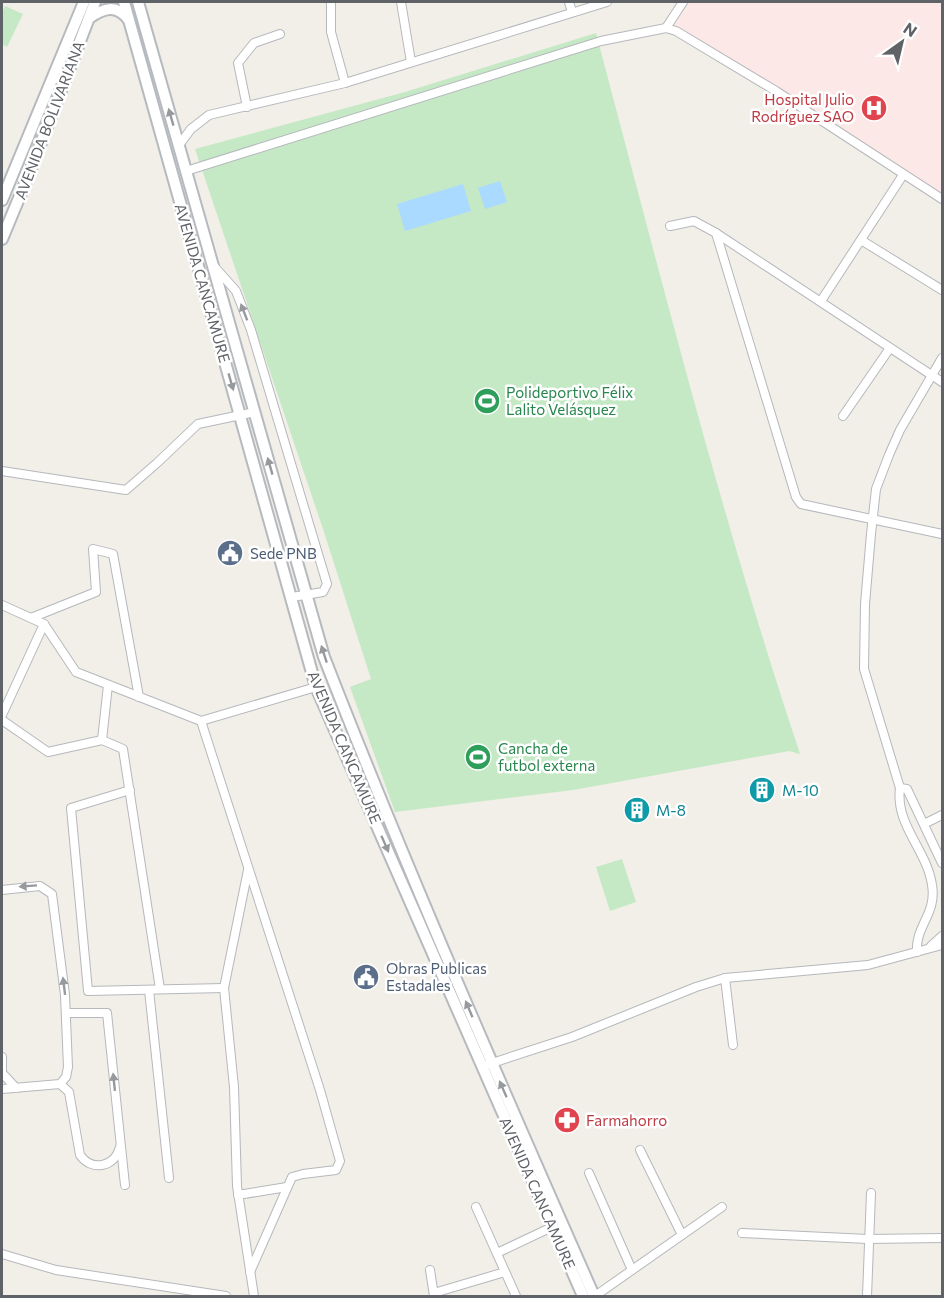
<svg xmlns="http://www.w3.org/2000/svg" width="944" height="1298" font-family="Commissioner,sans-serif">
	<rect width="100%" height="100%" fill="#f1efe8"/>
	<polygon fill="#fce8e6" points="679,2 942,2 942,194 667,22"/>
	<g fill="#c5e8c5">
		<polygon points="5,6 23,14 7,47 2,44 2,13"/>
		<path d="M596 33C660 274 721 517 800 754L789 751 573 790 395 812 350 687 371 679 323 529 195 149 405 92Z"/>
		<polygon points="622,859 636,902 610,911 596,867"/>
	</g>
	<g fill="#aadaff">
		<polygon points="500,181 507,202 485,209 478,188"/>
		<polygon points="463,184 471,211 405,231 397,204"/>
	</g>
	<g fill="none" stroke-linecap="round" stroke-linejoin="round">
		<defs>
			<g id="street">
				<polyline points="331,2 331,32 345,83"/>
				<polyline points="401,2 411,62"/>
				<polyline points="569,2 572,12"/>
				<polyline points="666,28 683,2"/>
				<polyline points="247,107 238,63 254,43 280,34"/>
				<polyline points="179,145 191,129 209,115 345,83 607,2"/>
				<polyline points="186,171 601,41 666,28 676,31 776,91 942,199"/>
				<polyline points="670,226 694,221 716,233 942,382"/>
				<polyline points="716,233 796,497 801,504 942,534"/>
				<polyline points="861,240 942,290"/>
				<polyline points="213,265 236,291 251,330 327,584 323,592 292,597"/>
				<polyline points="821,301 903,175"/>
				<polyline points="843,416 890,348"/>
				<polyline points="2,471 126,490 157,463 198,424 255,412"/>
				<polyline points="2,605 44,624 76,672 201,721 316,687"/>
				<polyline points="31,618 96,592 93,549 113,554 139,697"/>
				<polyline points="2,715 44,624"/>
				<polyline points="2,720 48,752 102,740 123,749 160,989"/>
				<polyline points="201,721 320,1090 340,1161 336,1170 303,1174 292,1177 250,1272"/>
				<polyline points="102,740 108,685"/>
				<polyline points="900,788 907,789 942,863"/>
				<polyline points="130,790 71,808 88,991 224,988"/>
				<polyline points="924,824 942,815"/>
				<polyline points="248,870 224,988 234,1087 237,1186 254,1296"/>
				<polyline points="2,890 40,886 52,894 65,995 68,1067 66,1077 60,1084 2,1089"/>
				<polyline points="931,946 942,936"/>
				<path d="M917 952C915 926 937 914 932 885 927 850 895 825 900 788L864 669 865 604 871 534 876 489 889 455 900 430 942 358"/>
				<polyline points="725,978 733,1045"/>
				<polyline points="149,990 169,1178"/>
				<polyline points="67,1013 107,1013 125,1185"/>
				<polyline points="2,1057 2,1074"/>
				<polyline points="489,1064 572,1037 696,987 725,978 868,965 942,945"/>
				<polyline points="2,1073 16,1088"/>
				<path d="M60 1084 69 1092 80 1155C92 1172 115 1167 120 1147"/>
				<polyline points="640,1150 682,1235"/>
				<polyline points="589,1173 632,1270"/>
				<polyline points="238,1195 287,1187"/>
				<polyline points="476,1207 516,1296"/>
				<polyline points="742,1233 868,1239 942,1238"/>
				<polyline points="497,1253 552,1227"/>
				<polyline points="2,1254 56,1270 226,1296"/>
				<polyline points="430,1270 434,1296"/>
				<polyline points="434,1293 505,1272"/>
				<polyline points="595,1296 722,1207"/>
				<polyline points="867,1296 871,1193"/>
			</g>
			<g id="secondary">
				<polyline points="124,2 316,687 583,1296"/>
				<path d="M138 2 324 657C408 873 501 1085 594 1296"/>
				<path d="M89 18C104 8 116 4 128 19"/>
				<polyline points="2,200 84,2"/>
				<polyline points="2,239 29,174 95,2"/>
			</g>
		</defs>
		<use href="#street" stroke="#b5b8bc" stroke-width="10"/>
		<use href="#secondary" stroke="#b6babf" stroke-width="14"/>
		<use href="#street" stroke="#fff" stroke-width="8"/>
		<use href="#secondary" stroke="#fff" stroke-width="10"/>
	</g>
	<defs><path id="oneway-solid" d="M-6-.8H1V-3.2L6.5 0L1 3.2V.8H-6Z" transform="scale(1.5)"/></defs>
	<g fill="#979a9d">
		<use href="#oneway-solid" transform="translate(171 117) rotate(-106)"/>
		<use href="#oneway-solid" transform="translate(244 312) rotate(-111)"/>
		<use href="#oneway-solid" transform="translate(231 382) rotate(74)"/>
		<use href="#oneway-solid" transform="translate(270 466) rotate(-106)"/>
		<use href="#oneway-solid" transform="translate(324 654) rotate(-108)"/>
		<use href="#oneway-solid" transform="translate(385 844) rotate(66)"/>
		<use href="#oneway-solid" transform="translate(28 886) rotate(176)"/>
		<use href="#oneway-solid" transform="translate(64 986) rotate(-97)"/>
		<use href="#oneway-solid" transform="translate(469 1009) rotate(-113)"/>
		<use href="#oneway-solid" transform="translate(114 1082) rotate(-96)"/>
		<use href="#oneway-solid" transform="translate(503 1089) rotate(-114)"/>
	</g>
	<defs>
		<symbol id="hospital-disc" viewBox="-11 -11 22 22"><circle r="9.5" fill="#e0444e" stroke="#fff"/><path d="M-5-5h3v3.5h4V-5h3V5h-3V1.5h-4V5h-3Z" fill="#fff"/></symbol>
		<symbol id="stadium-disc" viewBox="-11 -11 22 22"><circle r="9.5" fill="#2e9e5b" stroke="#fff"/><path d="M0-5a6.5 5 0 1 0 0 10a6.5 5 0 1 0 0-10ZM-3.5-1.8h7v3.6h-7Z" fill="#fff"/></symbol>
		<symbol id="civic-disc" viewBox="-11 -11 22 22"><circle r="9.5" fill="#5c6f8a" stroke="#fff"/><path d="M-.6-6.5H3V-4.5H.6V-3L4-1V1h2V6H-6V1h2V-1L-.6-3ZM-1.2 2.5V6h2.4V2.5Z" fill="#fff"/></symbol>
		<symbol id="building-disc" viewBox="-11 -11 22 22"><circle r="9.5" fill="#0f9aa8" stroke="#fff"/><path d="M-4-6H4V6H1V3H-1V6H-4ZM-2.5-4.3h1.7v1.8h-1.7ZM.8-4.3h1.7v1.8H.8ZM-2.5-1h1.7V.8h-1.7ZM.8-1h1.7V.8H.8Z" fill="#fff"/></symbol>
		<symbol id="pharmacy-disc" viewBox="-11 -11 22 22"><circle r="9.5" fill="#e0444e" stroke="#fff"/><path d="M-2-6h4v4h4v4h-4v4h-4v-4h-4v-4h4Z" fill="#fff"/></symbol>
	</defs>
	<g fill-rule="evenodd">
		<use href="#hospital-disc" x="859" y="93" width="30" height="30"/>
		<use href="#stadium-disc" x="472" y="386" width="30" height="30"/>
		<use href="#civic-disc" x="215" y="538" width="30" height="30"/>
		<use href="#stadium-disc" x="463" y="742" width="30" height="30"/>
		<use href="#building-disc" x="747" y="775" width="30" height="30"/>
		<use href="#building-disc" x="622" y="795" width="30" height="30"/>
		<use href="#civic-disc" x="351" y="962" width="30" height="30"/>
		<use href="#pharmacy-disc" x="552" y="1105" width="30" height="30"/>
	</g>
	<g text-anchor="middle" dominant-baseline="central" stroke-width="5" stroke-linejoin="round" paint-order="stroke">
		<g font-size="15" fill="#be3a42" stroke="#fff" text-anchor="end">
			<text x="854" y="99">Hospital Julio<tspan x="854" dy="17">Rodríguez SAO</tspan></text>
			<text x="586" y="1120" text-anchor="start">Farmahorro</text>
		</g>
		<g font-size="15" fill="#5f6368" stroke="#fff">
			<text transform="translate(49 120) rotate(-69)">AVENIDA BOLIVARIANA</text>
			<text transform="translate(203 283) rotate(74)">AVENIDA CANCAMURE</text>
			<text transform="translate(345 747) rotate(67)">AVENIDA CANCAMURE</text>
			<text transform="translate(538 1193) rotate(66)">AVENIDA CANCAMURE</text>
		</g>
		<g font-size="15" fill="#27864d" stroke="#fff" text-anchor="start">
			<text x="506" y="392">Polideportivo Félix<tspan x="506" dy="17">Lalito Velásquez</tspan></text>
			<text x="498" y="748">Cancha de<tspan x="498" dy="17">futbol externa</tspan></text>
		</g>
		<g font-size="15" fill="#4e5e75" stroke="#fff" text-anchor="start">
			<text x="250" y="553">Sede PNB</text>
			<text x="386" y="968">Obras Publicas<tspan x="386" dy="17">Estadales</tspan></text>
		</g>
		<g font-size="15" fill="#0d838f" stroke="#fff" text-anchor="start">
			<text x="782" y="790">M-10</text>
			<text x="656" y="810">M-8</text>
		</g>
	</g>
	<rect width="944" height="1298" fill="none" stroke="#5f6368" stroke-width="6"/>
	<g transform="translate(902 42) rotate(34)" stroke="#ffffff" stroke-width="4.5" paint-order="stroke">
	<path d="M0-4.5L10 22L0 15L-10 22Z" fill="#5f6368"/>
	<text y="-9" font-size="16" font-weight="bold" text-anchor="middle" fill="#5f6368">N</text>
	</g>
</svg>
